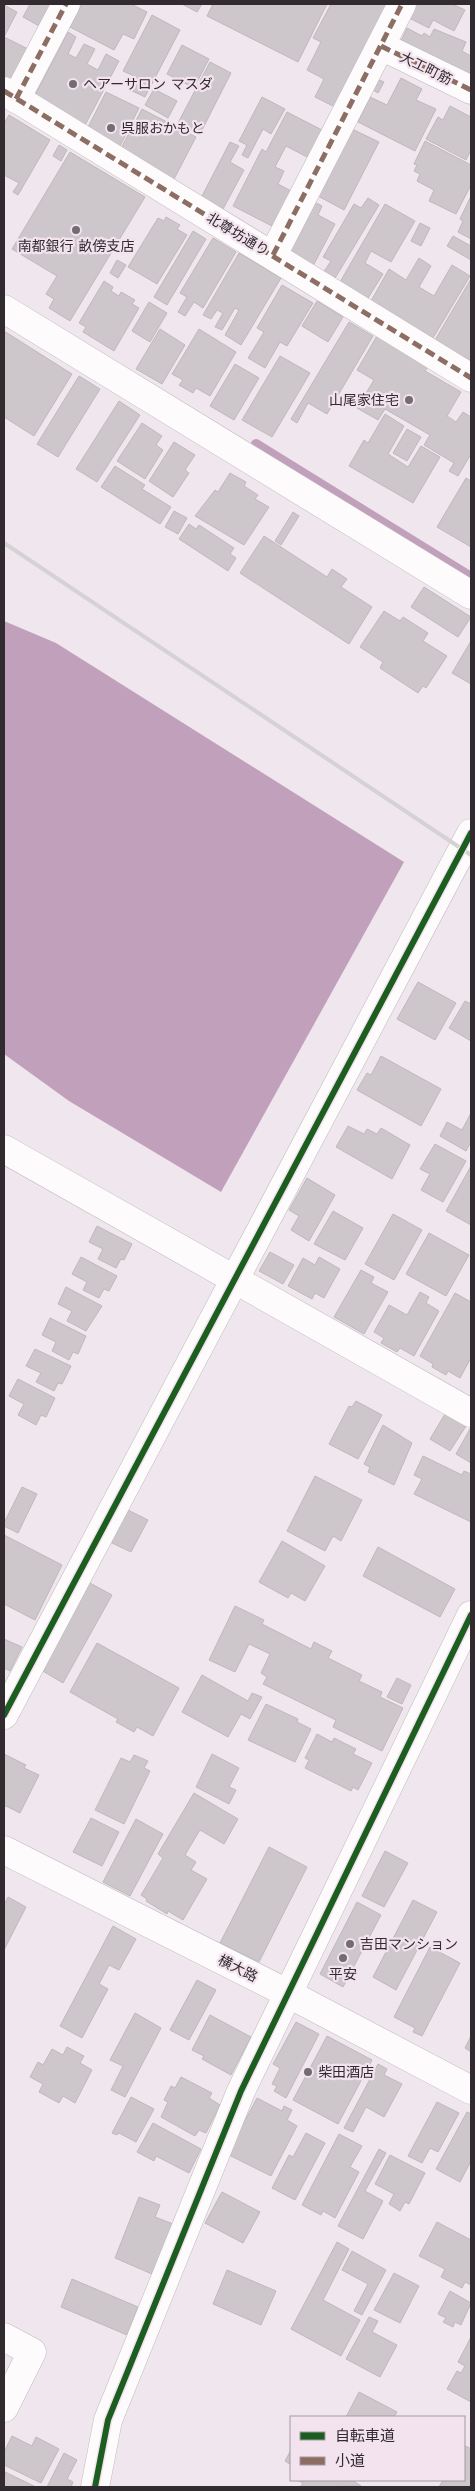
<svg xmlns="http://www.w3.org/2000/svg" width="475" height="2491" font-family="'Work Sans','Noto Sans JP',sans-serif">
	<rect width="100%" height="100%" fill="#f0e6ed"/>
	<polygon fill="#c1a0bb" points="4,621 56,643 404,862 221,1192 69,1101 4,1054"/>
	<g fill="none" stroke-linecap="round" stroke-linejoin="round">
		<polyline stroke="#c1a0bb" stroke-width="10" points="256,444 471,577"/>
	</g>
	<g fill="#cdc6cb" stroke="#bfb8bd">
		<polygon points="30,4 53,4 41,27 23,17"/>
		<polygon points="82,4 131,4 147,12 134,39 123,34 114,50 70,27"/>
		<polygon points="182,4 202,4 197,12"/>
		<polygon points="213,4 327,4 298,62 207,16"/>
		<polygon points="331,4 389,4 335,107 315,97 324,79 307,70 321,42 313,38"/>
		<polygon points="416,4 452,4 465,10 454,31 433,20 429,28 409,18"/>
		<polygon points="4,5 17,12 4,37 28,49 11,82 4,78"/>
		<polygon points="152,15 180,30 145,97 130,90 136,77 123,71"/>
		<polygon points="407,28 422,36 424,33 430,37 434,29 466,42 462,51 471,56 471,79 400,43"/>
		<polygon points="68,32 76,37 68,54 76,58 84,44 95,49 87,64 98,70 106,54 119,61 84,127 33,99"/>
		<polygon points="182,45 209,59 194,88 167,74"/>
		<polygon points="210,62 231,73 200,134 178,123"/>
		<polygon points="401,78 422,89 416,100 436,109 415,151 358,122 370,97 387,105"/>
		<polygon points="379,80 384,82 378,93 373,90"/>
		<polygon points="154,89 177,101 168,118 145,105"/>
		<polygon points="106,92 139,108 119,148 86,131"/>
		<polygon points="262,97 285,109 271,134 263,129 248,158 242,155 247,145 239,141"/>
		<polygon points="450,106 471,117 471,150 466,160 426,139 438,117 443,120"/>
		<polygon points="142,109 196,137 174,179 120,150"/>
		<polygon points="287,112 324,131 309,158 286,146 275,167 284,171 278,184 293,192 274,227 233,206 262,149 266,152"/>
		<polygon points="9,115 50,140 18,195 13,192 19,183 4,175 4,123"/>
		<polygon points="352,129 379,142 344,210 318,196"/>
		<polygon points="425,141 471,165 471,185 456,214 429,201 434,190 417,181 420,174 414,171 417,165 414,164"/>
		<polygon points="230,142 239,146 230,162 244,170 223,209 201,198"/>
		<polygon points="59,145 67,150 61,161 53,156"/>
		<polygon points="70,152 145,197 70,321 49,308 54,299 46,294 57,276 12,249"/>
		<polygon points="471,196 471,239 458,232 463,221 460,219"/>
		<polygon points="368,198 379,205 334,280 323,273 331,261 323,257 354,204 361,208"/>
		<polygon points="314,202 322,206 318,215 335,224 313,266 288,253"/>
		<polygon points="385,204 415,221 391,262 371,251 365,263 383,274 368,298 340,282"/>
		<polygon points="166,217 180,225 177,229 187,235 157,284 128,267 158,218 164,221"/>
		<polygon points="420,223 430,228 421,246 411,241"/>
		<polygon points="193,231 206,239 167,305 154,297"/>
		<polygon points="453,236 471,246 471,260 447,246"/>
		<polygon points="213,238 236,252 203,308 194,302 185,316 178,312 187,297 180,293"/>
		<polygon points="239,253 281,278 241,345 225,335 239,310 235,308 222,330 215,327 223,313 217,310 211,319 203,315"/>
		<polygon points="419,258 431,266 419,287 434,296 452,265 470,276 433,338 371,301 389,269 406,280"/>
		<polygon points="117,260 126,265 118,278 110,273"/>
		<polygon points="471,279 471,361 435,340"/>
		<polygon points="104,281 113,287 111,291 119,296 121,292 135,300 132,304 139,308 114,351 83,332 86,327 79,323"/>
		<polygon points="282,285 313,303 287,346 280,342 265,368 248,358 264,332 257,328"/>
		<polygon points="317,301 343,317 328,342 302,326"/>
		<polygon points="149,302 167,313 150,342 132,331"/>
		<polygon points="349,322 373,336 327,414 308,403 297,423 291,419"/>
		<polygon points="160,329 185,345 162,384 136,369"/>
		<polygon points="199,329 236,352 210,396 196,388 193,393 179,385 183,380 172,374"/>
		<polygon points="4,331 72,374 34,436 4,417"/>
		<polygon points="377,336 428,367 425,371 461,392 447,416 456,422 463,412 471,417 471,454 458,476 449,471 454,463 424,445 430,435 385,409 378,420 357,408 374,380 357,370"/>
		<polygon points="280,356 310,373 272,437 242,420"/>
		<polygon points="235,364 259,378 234,420 210,406"/>
		<polygon points="79,376 100,389 58,457 37,444"/>
		<polygon points="119,401 140,415 97,482 76,469"/>
		<polygon points="385,414 404,426 388,454 408,467 421,446 440,457 413,503 349,466 364,440 368,443"/>
		<polygon points="142,423 162,436 156,445 163,450 145,479 117,461"/>
		<polygon points="407,429 421,437 407,461 393,453"/>
		<polygon points="174,442 195,455 185,470 189,473 173,497 149,481"/>
		<polygon points="115,466 145,485 142,489 171,507 160,524 101,487"/>
		<polygon points="230,473 246,482 244,486 258,495 255,499 269,507 244,545 195,516 215,490 218,492"/>
		<polygon points="466,478 471,481 471,547 437,527"/>
		<polygon points="174,511 187,518 178,534 165,527"/>
		<polygon points="293,512 299,516 281,545 275,541"/>
		<polygon points="189,524 196,529 199,525 234,548 230,554 236,558 228,571 179,539"/>
		<polygon points="264,536 327,577 332,569 347,579 341,587 372,607 349,644 240,573"/>
		<polygon points="424,587 471,617 458,637 411,607"/>
		<polygon points="384,611 400,621 403,617 428,633 423,641 447,656 426,688 423,686 418,693 380,668 383,662 360,647"/>
		<polygon points="471,641 471,684 452,673"/>
		<polygon points="418,982 456,1003 435,1040 397,1019"/>
		<polygon points="465,1001 471,1004 471,1041 449,1028"/>
		<polygon points="381,1056 441,1089 421,1126 357,1090 367,1073 371,1075"/>
		<polygon points="471,1113 471,1142 466,1151 440,1136 447,1122 462,1130"/>
		<polygon points="348,1126 364,1134 367,1129 377,1134 381,1128 410,1145 392,1179 336,1147"/>
		<polygon points="435,1144 466,1161 443,1202 421,1190 430,1174 420,1169"/>
		<polygon points="471,1166 471,1225 446,1211"/>
		<polygon points="307,1178 335,1195 309,1241 291,1230 299,1216 289,1210"/>
		<polygon points="333,1211 363,1228 345,1260 314,1244"/>
		<polygon points="393,1214 422,1230 394,1280 365,1264"/>
		<polygon points="97,1226 132,1244 124,1260 121,1259 116,1268 98,1259 103,1249 89,1242"/>
		<polygon points="429,1233 469,1255 446,1296 406,1274"/>
		<polygon points="270,1252 294,1265 283,1284 259,1271"/>
		<polygon points="81,1257 117,1276 109,1291 104,1289 99,1298 83,1290 87,1282 72,1274"/>
		<polygon points="319,1257 340,1269 324,1298 315,1293 312,1299 288,1286 303,1258 315,1265"/>
		<polygon points="361,1270 374,1277 371,1283 388,1292 364,1334 334,1317"/>
		<polygon points="66,1287 102,1306 86,1331 67,1321 72,1311 58,1304"/>
		<polygon points="420,1292 429,1297 426,1303 439,1311 414,1356 400,1348 397,1352 381,1343 384,1338 374,1332 389,1305 407,1315"/>
		<polygon points="455,1293 471,1302 471,1358 460,1378 448,1371 446,1375 432,1367 433,1364 420,1356"/>
		<polygon points="50,1318 86,1336 78,1354 73,1352 69,1360 52,1351 56,1342 42,1335"/>
		<polygon points="35,1349 71,1366 62,1384 58,1383 54,1391 36,1382 41,1373 26,1366"/>
		<polygon points="18,1379 55,1398 46,1417 41,1415 36,1425 18,1415 24,1404 9,1396"/>
		<polygon points="356,1401 382,1415 358,1459 329,1444 349,1406 352,1407"/>
		<polygon points="445,1414 466,1426 450,1451 430,1439"/>
		<polygon points="383,1425 412,1443 394,1485 368,1472 370,1467 364,1464"/>
		<polygon points="470,1429 471,1429 471,1463 456,1454"/>
		<polygon points="423,1456 462,1475 464,1471 471,1474 471,1522 414,1494 422,1479 414,1475"/>
		<polygon points="315,1476 362,1500 341,1541 333,1536 325,1551 287,1531"/>
		<polygon points="22,1487 37,1494 18,1533 4,1526 4,1523"/>
		<polygon points="126,1509 148,1520 131,1552 110,1542"/>
		<polygon points="4,1535 62,1565 35,1620 4,1604"/>
		<polygon points="282,1541 325,1566 305,1601 291,1593 288,1598 259,1582"/>
		<polygon points="378,1547 455,1589 440,1617 363,1576"/>
		<polygon points="90,1583 112,1595 63,1683 41,1670"/>
		<polygon points="235,1606 264,1620 262,1624 311,1649 314,1642 332,1651 328,1658 362,1675 359,1681 382,1692 380,1697 403,1708 382,1751 333,1727 336,1720 263,1684 267,1677 261,1673 270,1654 249,1644 235,1672 209,1660"/>
		<polygon points="4,1639 22,1647 10,1671 4,1668"/>
		<polygon points="97,1643 179,1688 153,1736 137,1727 134,1732 116,1722 118,1719 70,1692"/>
		<polygon points="202,1675 248,1701 252,1693 262,1697 250,1719 241,1714 228,1737 182,1712"/>
		<polygon points="397,1678 411,1685 402,1704 387,1697"/>
		<polygon points="266,1704 298,1719 297,1722 311,1729 295,1762 248,1740"/>
		<polygon points="317,1734 332,1742 334,1738 356,1749 353,1754 372,1763 358,1790 353,1787 351,1791 305,1768 309,1760 305,1758"/>
		<polygon points="4,1754 26,1765 24,1768 39,1775 20,1813 6,1806 4,1807"/>
		<polygon points="212,1754 239,1768 229,1787 236,1790 229,1804 196,1787"/>
		<polygon points="134,1755 148,1761 144,1768 150,1771 124,1824 95,1810 121,1758 130,1762"/>
		<polygon points="194,1793 238,1819 224,1844 200,1830 185,1855 196,1862 191,1870 207,1879 183,1920 168,1911 167,1914 146,1901 147,1899 141,1895 163,1858 158,1854"/>
		<polygon points="91,1818 119,1832 102,1866 73,1852"/>
		<polygon points="136,1819 163,1834 130,1896 103,1882"/>
		<polygon points="269,1847 307,1867 259,1962 220,1943"/>
		<polygon points="385,1851 408,1863 384,1907 362,1896"/>
		<polygon points="8,1897 26,1907 4,1950 4,1905"/>
		<polygon points="413,1900 437,1912 396,1990 373,1977"/>
		<polygon points="357,1902 381,1915 343,1987 320,1974"/>
		<polygon points="113,1926 136,1939 119,1970 109,1965 99,1984 108,1989 82,2038 60,2026"/>
		<polygon points="430,1947 460,1963 422,2036 413,2032 415,2028 394,2017"/>
		<polygon points="197,1980 216,1990 189,2040 170,2030"/>
		<polygon points="135,2013 161,2028 125,2097 111,2090 123,2066 110,2060"/>
		<polygon points="210,2015 251,2037 231,2075 202,2059 204,2056 192,2050"/>
		<polygon points="296,2022 319,2034 286,2098 274,2091 277,2086 272,2084 280,2068 273,2064"/>
		<polygon points="327,2036 372,2060 338,2124 293,2100"/>
		<polygon points="471,2036 471,2052 465,2048"/>
		<polygon points="67,2047 84,2056 80,2063 92,2070 75,2103 63,2096 59,2103 39,2092 43,2084 30,2077 38,2062 43,2065 52,2049 63,2055"/>
		<polygon points="378,2064 387,2069 384,2075 402,2084 384,2117 366,2107 353,2132 344,2128"/>
		<polygon points="181,2077 212,2093 209,2098 220,2105 206,2133 199,2130 195,2136 161,2117 168,2102 164,2100 171,2086 175,2088"/>
		<polygon points="131,2097 154,2109 136,2142 119,2133 117,2135 112,2133"/>
		<polygon points="257,2098 282,2111 284,2106 292,2110 287,2120 297,2126 271,2176 227,2154"/>
		<polygon points="437,2102 459,2113 438,2152 430,2148 422,2163 408,2156"/>
		<polygon points="467,2112 471,2114 471,2161 460,2182 436,2169"/>
		<polygon points="153,2123 201,2149 189,2173 156,2156 154,2161 137,2152"/>
		<polygon points="306,2133 325,2143 295,2200 272,2188 289,2155 293,2157"/>
		<polygon points="339,2134 362,2146 350,2167 359,2172 335,2218 323,2211 321,2215 302,2205"/>
		<polygon points="379,2149 386,2153 365,2191 383,2201 363,2239 338,2226"/>
		<polygon points="390,2155 425,2173 409,2204 405,2202 400,2211 389,2204 394,2194 375,2184"/>
		<polygon points="222,2192 260,2212 243,2243 205,2223"/>
		<polygon points="139,2197 160,2205 155,2217 173,2224 152,2274 115,2258"/>
		<polygon points="437,2222 471,2240 471,2285 465,2282 462,2288 441,2277 445,2269 419,2256"/>
		<polygon points="337,2242 349,2249 323,2300 360,2320 341,2356 291,2329"/>
		<polygon points="352,2251 386,2270 362,2315 354,2311 368,2284 342,2270"/>
		<polygon points="227,2270 276,2291 261,2325 213,2304"/>
		<polygon points="394,2273 419,2286 400,2323 374,2310"/>
		<polygon points="72,2279 138,2307 127,2335 61,2307"/>
		<polygon points="450,2291 471,2303 461,2325 455,2322 453,2327 443,2322 446,2318 438,2314"/>
		<polygon points="369,2317 378,2321 372,2332 397,2345 380,2377 346,2359"/>
		<polygon points="471,2337 471,2402 447,2389 457,2371 461,2373 465,2366 458,2362"/>
		<polygon points="359,2392 397,2412 394,2417 346,2417"/>
		<polygon points="12,2436 32,2446 36,2437 59,2449 41,2483 4,2465 4,2452"/>
		<polygon points="464,2445 471,2449 471,2487 439,2487 443,2480 464,2480"/>
		<polygon points="291,2450 291,2465 285,2461"/>
		<polygon points="64,2453 77,2460 67,2479 73,2482 71,2487 47,2487"/>
		<polygon points="5,2472 36,2487 4,2487"/>
		<polygon points="297,2480 352,2480 361,2486 300,2487 303,2483"/>
	</g>
	<g fill="none" stroke-linecap="round" stroke-linejoin="round">
		<defs>
			<g id="street">
				<polyline points="381,46 471,90"/>
				<polyline points="4,91 471,378"/>
				<polyline points="16,99 66,4"/>
				<polyline points="273,255 402,4"/>
				<polyline points="4,309 471,595"/>
				<polyline points="4,1149 471,1413"/>
				<polyline points="4,1715 471,833"/>
				<polyline points="4,1850 287,1993 471,2090"/>
				<polyline points="4,2337 32,2352 4,2408"/>
				<polyline points="95,2487 108,2420 241,2091 471,1615"/>
			</g>
		</defs>
		<use href="#street" stroke="#c1babf" stroke-width="29"/>
		<use href="#street" stroke="#fdfbfc" stroke-width="28"/>
		<polyline stroke="#d5d2d4" stroke-width="4" points="4,543 471,855"/>
		<g stroke="#8d6e63" stroke-width="5" stroke-dasharray="10 5" stroke-linecap="butt">
			<polyline points="381,46 471,90"/>
			<polyline points="4,91 471,378"/>
			<polyline points="16,99 66,4"/>
			<polyline points="273,255 402,4"/>
		</g>
		<defs>
			<g id="cycleway">
				<polyline points="4,1715 471,833"/>
				<polyline points="95,2487 108,2420 241,2091 471,1615"/>
			</g>
		</defs>
		<use href="#cycleway" stroke="#f3e3ef" stroke-width="9"/>
		<use href="#cycleway" stroke="#1b5e20" stroke-width="6"/>
	</g>
	<g fill="#746c72" stroke="#f3e3ef" stroke-width="2">
		<circle cx="73" cy="84" r="5"/>
		<circle cx="111" cy="128" r="5"/>
		<circle cx="76" cy="230" r="5"/>
		<circle cx="409" cy="400" r="5"/>
		<circle cx="350" cy="1944" r="5"/>
		<circle cx="343" cy="1958" r="5"/>
		<circle cx="308" cy="2072" r="5"/>
	</g>
	<g text-anchor="middle" dominant-baseline="central" stroke-width="4.5" stroke-linejoin="round" paint-order="stroke">
		<g font-size="14" fill="#312b2f" stroke="#f3e3ef">
			<text transform="translate(426 68) rotate(26)">大工町筋</text>
			<text transform="translate(238 234) rotate(31)">北尊坊通り</text>
			<text transform="translate(238 1968) rotate(27)">横大路</text>
		</g>
		<g font-size="14" fill="#312b2f" stroke="#f3e3ef" text-anchor="start">
			<text x="83" y="84">ヘアーサロン マスダ</text>
			<text x="121" y="128">呉服おかもと</text>
			<text x="76" y="246" text-anchor="middle">南都銀行 畝傍支店</text>
			<text x="399" y="400" text-anchor="end">山尾家住宅</text>
			<text x="360" y="1944">吉田マンション</text>
			<text x="343" y="1974" text-anchor="middle">平安</text>
			<text x="318" y="2072">柴田酒店</text>
		</g>
	</g>
	<rect width="475" height="2491" fill="none" stroke="#312b2f" stroke-width="10"/>
	<rect x="290" y="2416" width="175" height="65" fill="#f3e3ef" stroke="#a599a2"/>
	<rect x="300" y="2432" width="25" height="8" fill="#1b5e20" stroke="#a599a2"/>
	<text x="335" y="2441" font-size="15" fill="#312b2f">自転車道</text>
	<rect x="300" y="2457" width="25" height="8" fill="#8d6e63" stroke="#a599a2"/>
	<text x="335" y="2466" font-size="15" fill="#312b2f">小道</text>
</svg>
